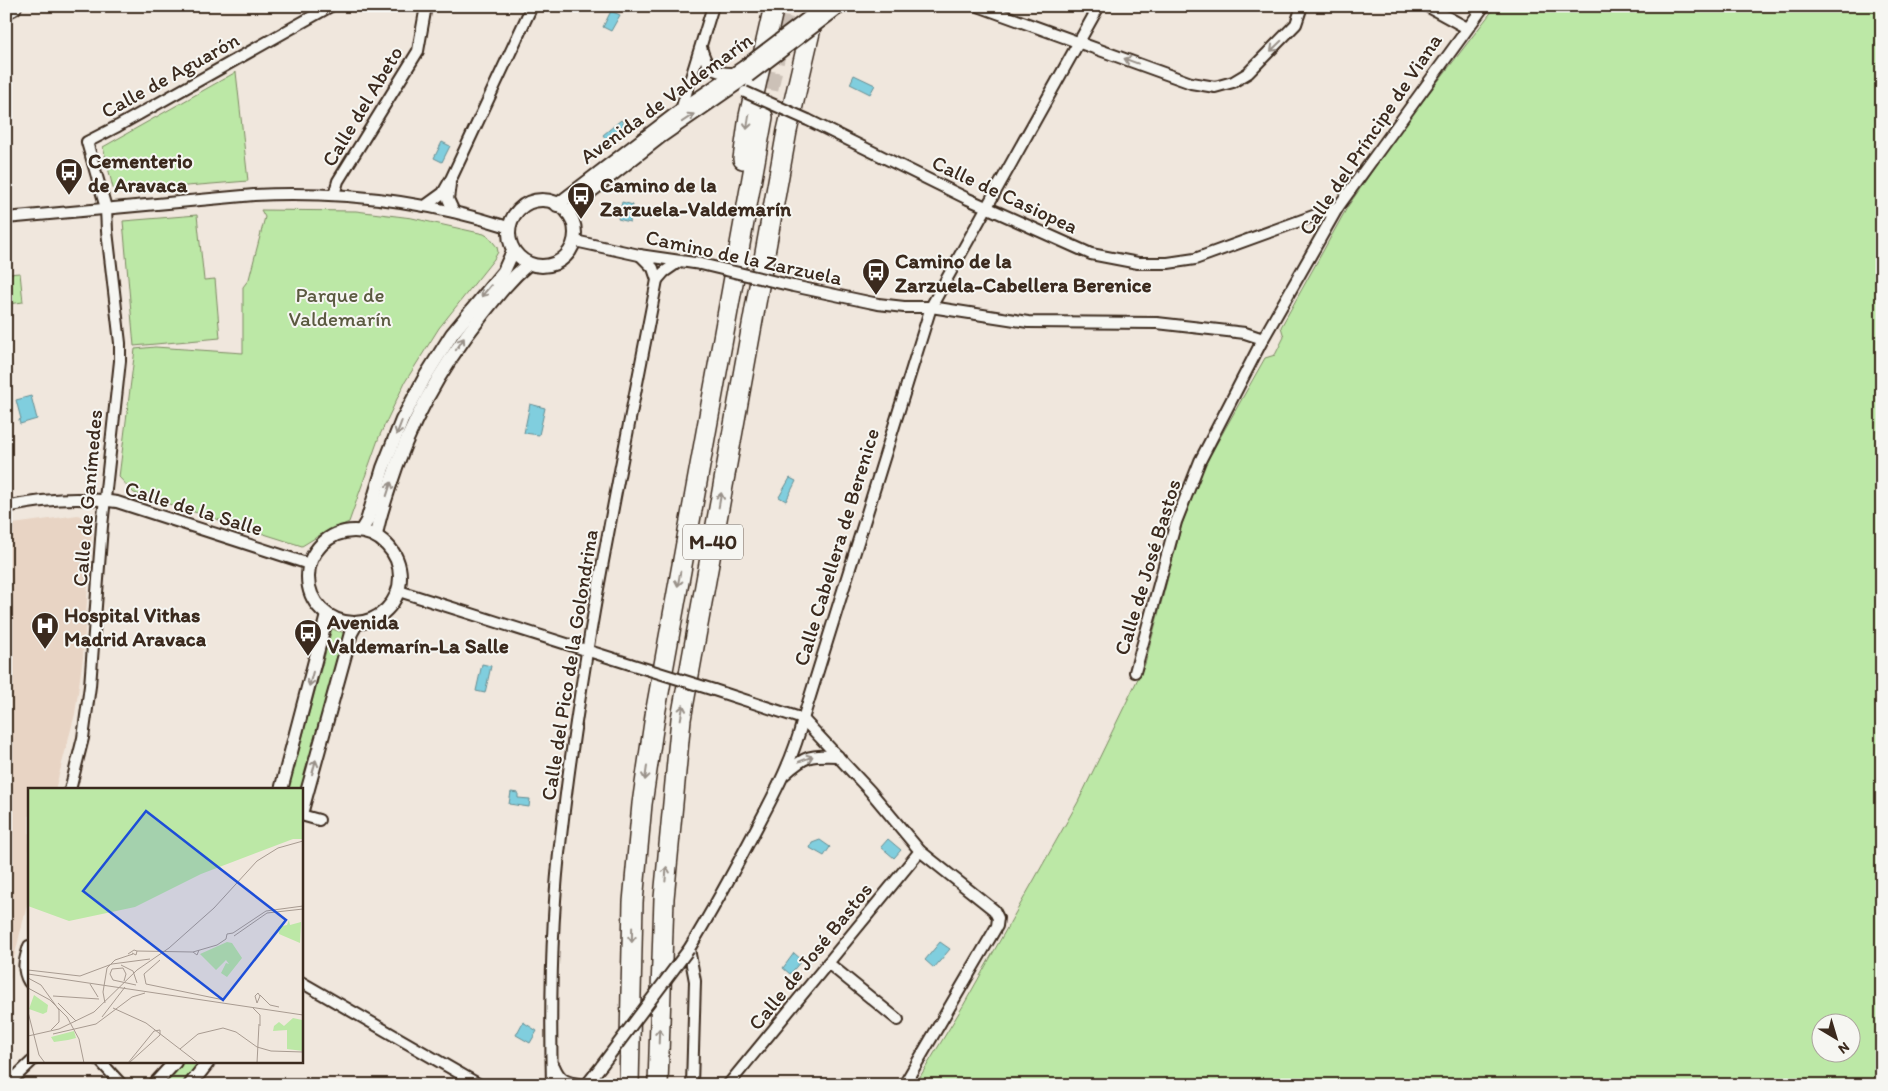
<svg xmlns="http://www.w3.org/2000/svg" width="1888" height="1091" font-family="Itim,sans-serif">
	<rect width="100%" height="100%" fill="#f0e7dd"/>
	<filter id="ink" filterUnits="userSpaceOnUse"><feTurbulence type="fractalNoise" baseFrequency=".02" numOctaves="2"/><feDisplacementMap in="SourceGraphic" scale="10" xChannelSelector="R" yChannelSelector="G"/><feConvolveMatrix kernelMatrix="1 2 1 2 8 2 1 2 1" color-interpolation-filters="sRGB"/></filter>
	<g filter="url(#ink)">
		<polygon fill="#e8d4c4" points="78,515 87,520 92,528 83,657 75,714 55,790 29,790 29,897 11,970 12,977 6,983 6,525"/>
		<g fill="#bce8a6" stroke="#7c8962" fill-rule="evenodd">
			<path d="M1496 6H1882V1085H915L963 1006 1078 802 1145 664 1182 524 1204 466 1265 358 1275 355 1284 337 1281 327 1348 206 1402 128ZM1820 1024H1850V1054H1820Z"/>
			<polygon points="236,72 248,181 114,192 103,147"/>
			<polygon points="261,210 356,211 412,218 484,234 489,237 497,247 498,252 494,259 439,328 405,382 379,437 349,522 320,535 302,546 134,493 119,477 135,349 155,347 243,353 243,287 249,279 265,217"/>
			<polygon points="197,215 204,280 215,279 220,338 134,346 123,221"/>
			<polygon points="20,273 23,302 9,304 6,274"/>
			<polygon points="332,629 345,633 301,790 288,790"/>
			<polygon points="183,1062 201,1062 181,1085 162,1085"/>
		</g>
		<g fill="#80cede" stroke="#648c91">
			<polygon points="611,11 620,15 611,31 603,27"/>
			<polygon points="854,75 875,85 870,94 850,84"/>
			<polygon points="621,120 627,128 608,142 603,135"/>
			<polygon points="442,142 450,146 442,162 434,158"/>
			<polygon points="622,202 633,205 630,222 618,219"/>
			<polygon points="31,396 37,419 20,424 19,420 21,419 16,400"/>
			<polygon points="530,404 545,408 539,435 524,433"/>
			<polygon points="790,478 796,481 786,501 779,497"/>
			<polygon points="482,664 491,666 485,693 476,691"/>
			<polygon points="511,792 518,793 518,798 530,799 529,807 509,804"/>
			<polygon points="888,839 901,850 894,858 881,847"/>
			<polygon points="820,840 830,847 824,856 810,848 812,843"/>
			<polygon points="940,942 950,949 934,968 925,960"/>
			<polygon points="794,953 802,960 790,974 783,968"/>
			<polygon points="523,1022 537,1031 530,1043 516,1035"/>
		</g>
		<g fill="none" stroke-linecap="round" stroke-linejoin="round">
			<polyline stroke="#ccc1b7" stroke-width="19" stroke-dasharray="19 9" stroke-linecap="butt" points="763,117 786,6"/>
			<defs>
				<g id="minor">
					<polyline points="978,6 1191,83 1215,87 1233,82 1248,73 1296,24 1302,6"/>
					<polyline points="1427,6 1467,28"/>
					<path d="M701 47C706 67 713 74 735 73"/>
					<polyline points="681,110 713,6"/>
					<polyline points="808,120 968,199 1091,254 1138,263 1168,263 1195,259 1338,207"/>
					<polyline points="450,184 448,199 454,212"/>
					<polyline points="334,195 338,181 418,51 426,6"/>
					<polyline points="425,206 443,193 451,179 532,6"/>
					<path d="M6 218 254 195C339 191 426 201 508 227"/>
					<polyline points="575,241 639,255 701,264"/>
					<polyline points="640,255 653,268 657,280 664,272 680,261"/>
					<polyline points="793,286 878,304 904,307 931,307 1028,322 1157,323 1245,333 1263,339"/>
					<path d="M6 507C43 499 79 496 117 502L309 564"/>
					<polyline points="399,591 630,664"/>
					<polyline points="1135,672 1176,522 1200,461 1263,339 1338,207 1484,6"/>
					<polyline points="714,690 803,719 870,791 920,851 994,910 998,918 997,926 904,1085"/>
					<path d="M785 774C806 755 810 755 838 756"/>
					<polyline points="70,790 83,738 90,686 102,526 120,361 120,343 107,231 106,208 87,142 118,126 331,6"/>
					<polyline points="301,815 319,820"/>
					<path d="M29 946C25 959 21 969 29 982"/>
					<polyline points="828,963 898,1020"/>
					<polyline points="301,982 480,1085"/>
					<polyline points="101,1062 122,1085"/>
					<path d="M554 1066C561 1083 568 1082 585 1085"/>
					<polyline points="7,1085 31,1062"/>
					<path d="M552 1085C550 1002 551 918 561 836 582 649 622 464 657 280"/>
					<polyline points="586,1085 602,1065"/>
					<path d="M692 1085 695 981 689 949C714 908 736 867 758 825 776 791 794 757 803 719L931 307 1099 6"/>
					<polyline points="728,1085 920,851"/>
				</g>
				<g id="tertiary">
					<circle cx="542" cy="233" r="33"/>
					<polyline points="557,205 681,110 744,67"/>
					<polyline points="568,213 581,199 660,137 748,76"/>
					<circle cx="354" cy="577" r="46"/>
					<polyline points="361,531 367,521 383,468 402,420 425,377 452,334 504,271 513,251"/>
					<path d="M376 536C378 520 384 504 389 488 409 424 441 367 482 315 497 296 510 279 528 264"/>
					<polyline points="281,790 327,615"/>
					<polyline points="301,814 351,633 356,624"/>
					<polyline points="154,1085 175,1062"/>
					<polyline points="190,1085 208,1062"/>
				</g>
				<g id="motorway">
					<polyline points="6,9 12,6"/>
					<polyline points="743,159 749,116 774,6"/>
					<polyline points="629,1085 633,902 642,804 656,709 763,117"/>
					<polyline points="658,1085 664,898 681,719 787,131 814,15"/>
				</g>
			</defs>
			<use href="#minor" stroke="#3b2a1e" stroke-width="14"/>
			<use href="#tertiary" stroke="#3b2a1e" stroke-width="16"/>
			<use href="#motorway" stroke="#3b2a1e" stroke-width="22"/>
			<use href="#minor" stroke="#f6f6f2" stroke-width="10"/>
			<use href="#tertiary" stroke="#f6f6f2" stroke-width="12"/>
			<use href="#motorway" stroke="#f6f6f2" stroke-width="19"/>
			<defs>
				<g id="minor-bridge">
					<polyline points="745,92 808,120"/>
					<polyline points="701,264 793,286"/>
					<polyline points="630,664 714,690"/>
					<polyline points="602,1065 689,949"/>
				</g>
				<g id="tertiary-bridge">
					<polyline points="744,67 824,6"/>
					<polyline points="748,76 839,7"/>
				</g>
			</defs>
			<use href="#minor-bridge" stroke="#3b2a1e" stroke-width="14" stroke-linecap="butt"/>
			<use href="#tertiary-bridge" stroke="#3b2a1e" stroke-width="16" stroke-linecap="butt"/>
			<use href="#minor-bridge" stroke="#f6f6f2" stroke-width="10"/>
			<use href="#tertiary-bridge" stroke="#f6f6f2" stroke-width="12"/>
		</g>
		<defs><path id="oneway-shaft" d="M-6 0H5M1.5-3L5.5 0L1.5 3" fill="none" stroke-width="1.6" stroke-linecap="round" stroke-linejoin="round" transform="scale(1.25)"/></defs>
		<g stroke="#989088">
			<use href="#oneway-shaft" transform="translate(1276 46) rotate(136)"/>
			<use href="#oneway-shaft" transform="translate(1131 61) rotate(-160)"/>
			<use href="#oneway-shaft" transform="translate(688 118) rotate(-34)"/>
			<use href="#oneway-shaft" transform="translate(748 122) rotate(99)"/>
			<use href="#oneway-shaft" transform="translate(486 291) rotate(130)"/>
			<use href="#oneway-shaft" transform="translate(460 344) rotate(-56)"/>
			<use href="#oneway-shaft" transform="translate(399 428) rotate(111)"/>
			<use href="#oneway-shaft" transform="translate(389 489) rotate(-72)"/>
			<use href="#oneway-shaft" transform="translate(720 500) rotate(-80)"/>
			<use href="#oneway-shaft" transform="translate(679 579) rotate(100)"/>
			<use href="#oneway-shaft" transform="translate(311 679) rotate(105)"/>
			<use href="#oneway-shaft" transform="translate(682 712) rotate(-80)"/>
			<use href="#oneway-shaft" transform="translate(806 759) rotate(-21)"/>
			<use href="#oneway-shaft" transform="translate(314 767) rotate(-75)"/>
			<use href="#oneway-shaft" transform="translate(646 773) rotate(98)"/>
			<use href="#oneway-shaft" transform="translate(666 874) rotate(-85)"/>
			<use href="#oneway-shaft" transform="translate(632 935) rotate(91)"/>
			<use href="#oneway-shaft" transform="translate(659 1036) rotate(-88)"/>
		</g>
	</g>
	<defs>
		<symbol id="bus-pin" viewBox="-11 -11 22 30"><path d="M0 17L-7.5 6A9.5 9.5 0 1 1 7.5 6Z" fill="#3b2a1e" stroke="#f6f6f2"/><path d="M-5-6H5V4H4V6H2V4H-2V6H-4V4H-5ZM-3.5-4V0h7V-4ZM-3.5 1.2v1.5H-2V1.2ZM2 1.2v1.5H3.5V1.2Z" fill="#fff"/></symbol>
		<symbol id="hospital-pin" viewBox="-11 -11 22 30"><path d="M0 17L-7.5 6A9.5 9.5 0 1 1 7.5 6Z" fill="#3b2a1e" stroke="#f6f6f2"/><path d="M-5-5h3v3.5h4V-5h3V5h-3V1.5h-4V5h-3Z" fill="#fff"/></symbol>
	</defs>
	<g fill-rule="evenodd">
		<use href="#bus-pin" x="53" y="156" width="32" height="43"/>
		<use href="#bus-pin" x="565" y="180" width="32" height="43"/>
		<use href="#bus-pin" x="860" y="256" width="32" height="43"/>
		<use href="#hospital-pin" x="29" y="610" width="32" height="43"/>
		<use href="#bus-pin" x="292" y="617" width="32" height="43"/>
	</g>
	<g text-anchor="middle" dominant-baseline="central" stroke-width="4" stroke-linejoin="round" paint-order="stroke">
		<rect fill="#f6f6f2" stroke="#73675e" stroke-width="1" x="683" y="524.5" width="60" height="35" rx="4"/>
		<g font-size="20" font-weight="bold" fill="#3b2a1e">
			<text x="713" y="542">M-40</text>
		</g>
		<g font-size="21" fill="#3b2a1e" stroke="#f6f6f2">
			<text transform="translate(170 75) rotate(-29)">Calle de Aguarón</text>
			<text transform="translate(666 98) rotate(-36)">Avenida de Valdemarín</text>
			<text transform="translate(362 106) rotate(-59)">Calle del Abeto</text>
			<text transform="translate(1370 134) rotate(-56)">Calle del Príncipe de Viana</text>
			<text transform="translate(1005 194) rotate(25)">Calle de Casiopea</text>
			<text transform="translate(744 257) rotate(12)">Camino de la Zarzuela</text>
			<text transform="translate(87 498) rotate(-85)">Calle de Ganímedes</text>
			<text transform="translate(194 508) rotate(17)">Calle de la Salle</text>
			<text transform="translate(836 547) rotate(-73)">Calle Cabellera de Berenice</text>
			<text transform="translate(1147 567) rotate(-73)">Calle de José Bastos</text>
			<text transform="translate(569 665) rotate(-81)">Calle del Pico de la Golondrina</text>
			<text transform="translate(810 956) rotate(-51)">Calle de José Bastos</text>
		</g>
		<g font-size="21" font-weight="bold" fill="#3b2a1e" stroke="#f6f6f2" text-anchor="start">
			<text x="88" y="160">Cementerio<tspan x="88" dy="24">de Aravaca</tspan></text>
			<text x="600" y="184">Camino de la<tspan x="600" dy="24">Zarzuela-Valdemarín</tspan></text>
			<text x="895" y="260">Camino de la<tspan x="895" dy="24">Zarzuela-Cabellera Berenice</tspan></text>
			<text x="64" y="614">Hospital Vithas<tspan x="64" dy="24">Madrid Aravaca</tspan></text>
			<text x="327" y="621">Avenida<tspan x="327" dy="24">Valdemarín-La Salle</tspan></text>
		</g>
		<g font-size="21" fill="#5b5a40" stroke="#f6f6f2">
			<text x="340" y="294">Parque de<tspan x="340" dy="24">Valdemarín</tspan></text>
		</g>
	</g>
	<g transform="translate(28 788)">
		<rect width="275" height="275" fill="#f0e7dd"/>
		<path d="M0 0H275V51H265L173 86 107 119 41 133 0 118ZM261 132 262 137 273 134 272 155 251 146 250 139 259 137ZM199 154 204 155 214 170 199 189 193 185 198 175 201 176 198 172 188 182 172 166ZM6 207 20 217 19 224 15 226 1 221ZM275 229V263L259 261V242L245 243 246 238 251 234 256 238 265 230 274 232ZM46 243 48 250 40 252 26 254 23 249Z" fill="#bce8a6"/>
		<path fill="none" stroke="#a89b91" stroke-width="1" d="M206 148 239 125 275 121M109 163 165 164 169 167 171 162M165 164 189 157 198 151 199 146 205 145 238 123 275 118M100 166 106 162 109 163 108 167 104 165M132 172 116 186 118 196 196 212M93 177 105 183 109 195M0 182 52 188 84 176 122 171M0 186 275 227M0 190 13 197 31 222V234L23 242M96 193 98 186 95 180 84 181 82 186 85 192 108 197M62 196 70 209M0 200 22 212 39 229 51 251 56 275M230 205 232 208 229 215 227 208ZM232 207 242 217 251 219M25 208 71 211M30 215 48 233M77 215 75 204 79 180 87 172 105 166M85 220 118 235 170 275M225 220 232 227V238M0 224 11 267 17 275M74 229 97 199M25 246 68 236 104 209 117 205M0 248 31 241 66 224 109 182 141 160 186 120 229 73 250 60 275 53M229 259 243 263 275 264M152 261 170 246 195 240 208 244 229 259M100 275 126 243 132 242V247L101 275M229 275 231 236"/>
		<path fill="#1d4ed8" fill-opacity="0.15" stroke="#1d4ed8" stroke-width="2.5" d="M118 23 258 132 195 212 55 103Z"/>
		<rect width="275" height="275" fill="none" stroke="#3b2a1e" stroke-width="2.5"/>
	</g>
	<rect width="1888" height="1091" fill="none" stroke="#f6f6f2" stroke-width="25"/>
	<rect x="12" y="12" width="1863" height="1066" fill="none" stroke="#3b2a1e" stroke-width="2" filter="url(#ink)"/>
	<g transform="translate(1836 1038) rotate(142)"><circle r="24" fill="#f6f6f2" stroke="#aba49d"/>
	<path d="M0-4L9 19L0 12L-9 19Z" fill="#3b2a1e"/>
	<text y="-8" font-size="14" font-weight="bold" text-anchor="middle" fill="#3b2a1e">N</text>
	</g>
</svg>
